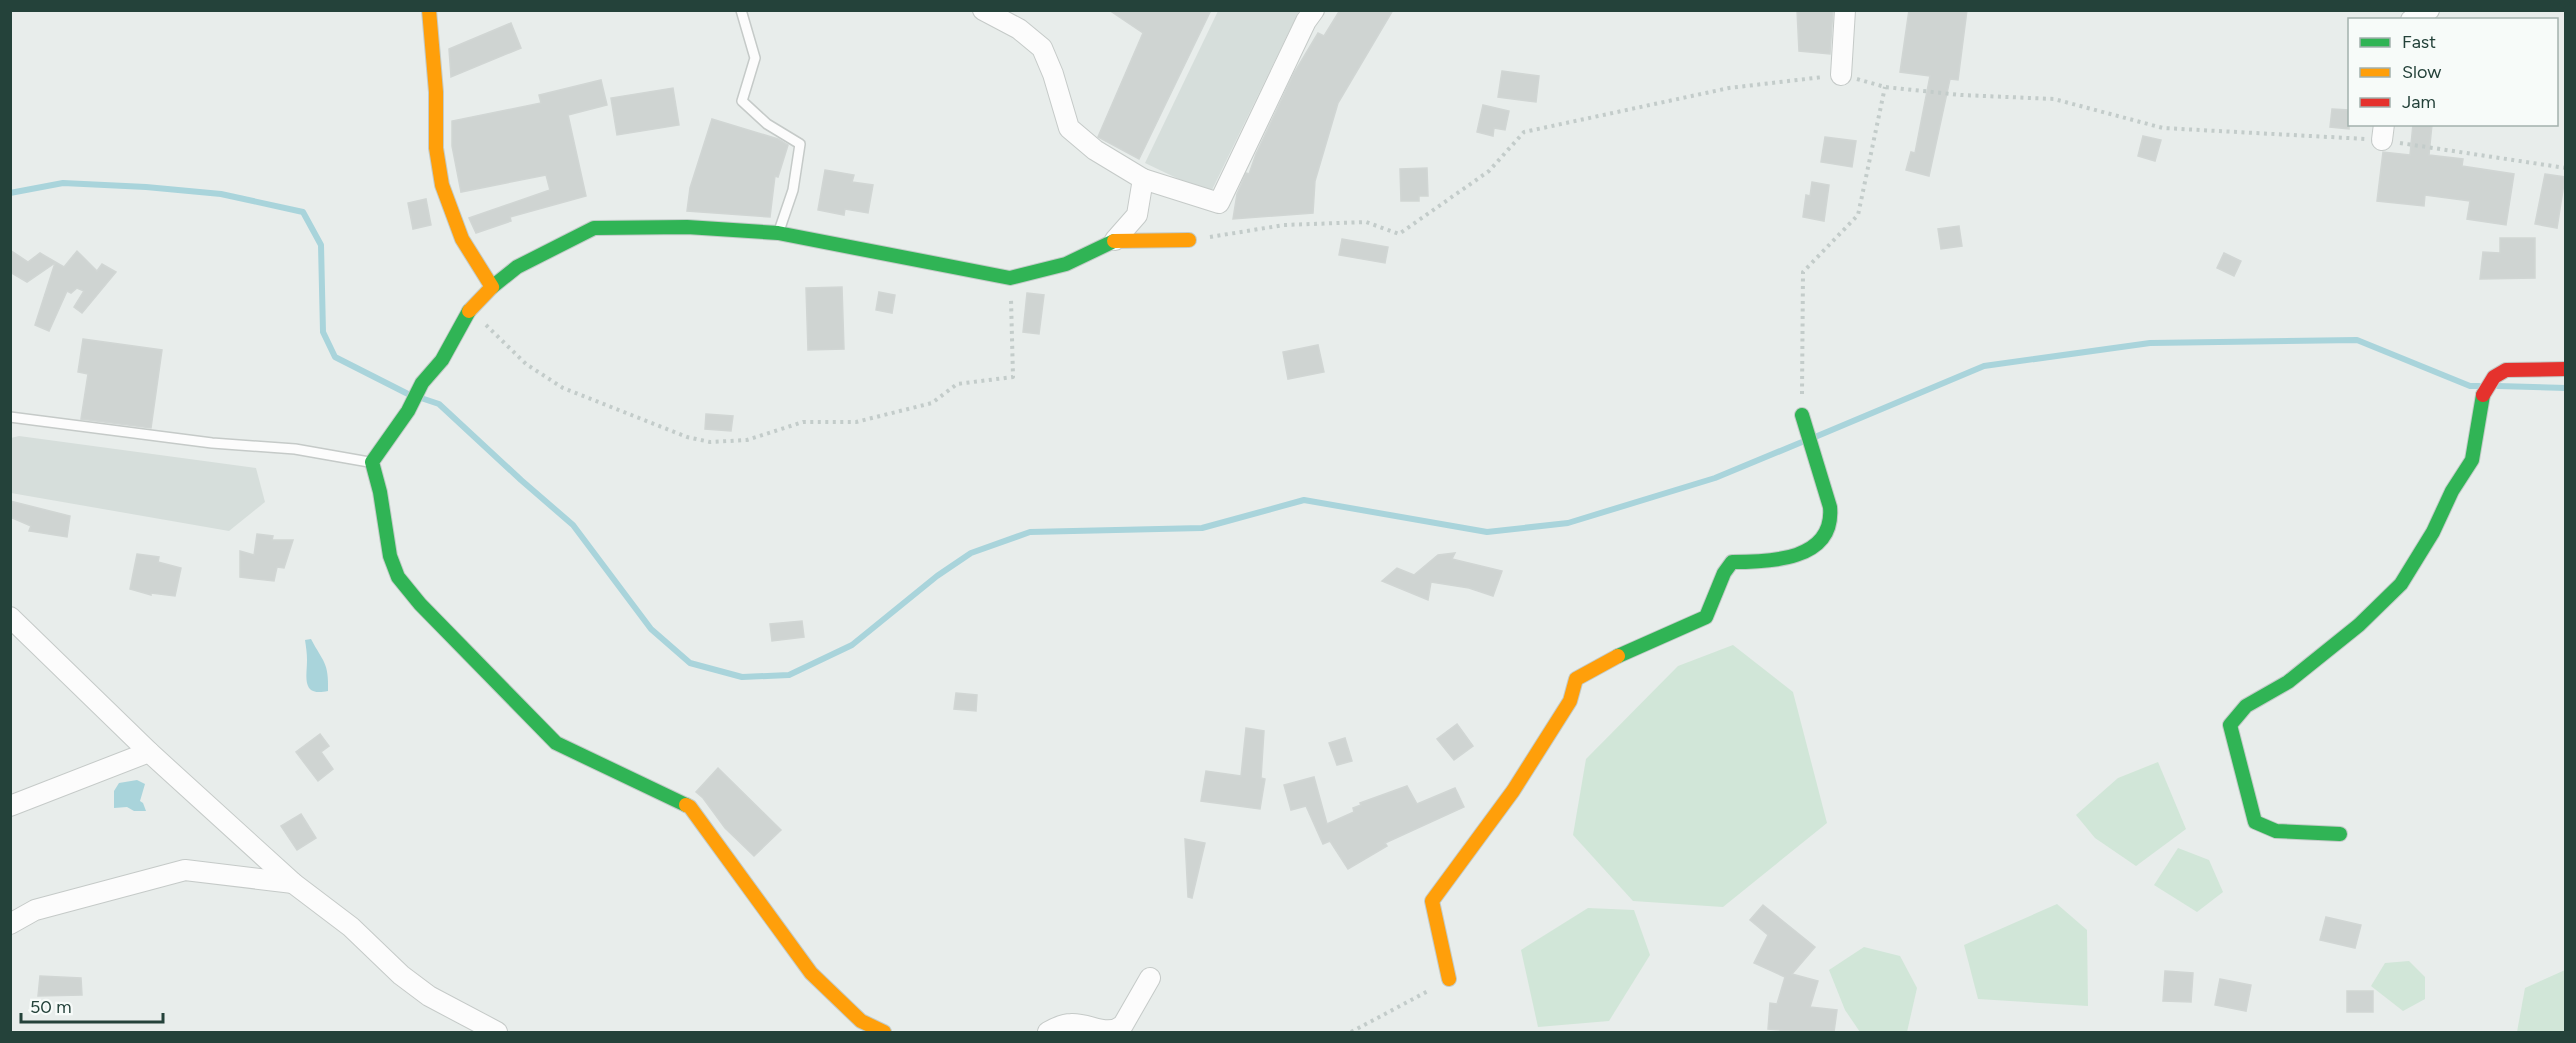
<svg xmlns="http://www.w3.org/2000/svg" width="2576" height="1043" font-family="Figtree,sans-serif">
	<rect width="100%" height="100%" fill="#e8edeb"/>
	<g fill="#d6dedb">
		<polygon points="1218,11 1299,11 1210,194 1145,163"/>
		<polygon points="19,436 256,468 265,502 229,531 11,493 11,438"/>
	</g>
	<g fill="#d1e6d8">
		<polygon points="1733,645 1793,692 1827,823 1723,907 1633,901 1573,835 1586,759 1678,666"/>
		<polygon points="2158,762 2186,829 2136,866 2095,838 2076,815 2118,778"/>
		<polygon points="2178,848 2209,860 2223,892 2197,912 2154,885"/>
		<polygon points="2057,904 2087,930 2088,1006 1978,999 1964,945"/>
		<polygon points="1588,908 1634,910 1650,955 1609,1021 1538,1027 1521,950"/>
		<polygon points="1864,947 1900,956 1917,988 1907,1032 1860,1032 1845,1010 1829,970"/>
		<polygon points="2409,961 2425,977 2425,999 2403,1011 2371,986 2385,963"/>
		<polygon points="2565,970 2565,1032 2517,1032 2525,988"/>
	</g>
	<g fill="#a9d4db">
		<path d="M311 639C323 662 329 662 328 691 301 697 307 677 307 660 307 653 306 647 305 640Z"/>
		<polygon points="137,780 145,784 140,801 143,803 146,811 134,811 127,807 114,808 114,791 119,783"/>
	</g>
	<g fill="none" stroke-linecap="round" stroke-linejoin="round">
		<g stroke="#a9d4db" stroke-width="6">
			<polyline points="10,193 63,183 146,187 221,194 303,212 321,245 323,332 335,357 408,394"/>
			<polyline points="2498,386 2566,388"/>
			<polyline points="421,398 439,404 521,480 573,525 651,629 690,663 742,677 789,675 852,645 937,576 971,553 1030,532 1202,528 1304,500 1487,532 1568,523 1715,478 1802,442"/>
			<polyline points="1815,437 1984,366 2150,343 2357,340 2470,386 2479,386"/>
		</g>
	</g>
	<g fill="#cfd4d2" stroke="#d1d6d4" stroke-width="1.5">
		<polygon points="1109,10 1211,10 1139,159 1098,137 1143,33"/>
		<polygon points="1340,10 1393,10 1338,103 1315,181 1313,213 1233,219 1237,194 1246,173 1249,174 1256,154 1294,73 1318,33 1324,36"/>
		<polygon points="1797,10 1833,10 1830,54 1799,51"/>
		<polygon points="1909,10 1967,10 1958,80 1950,79 1929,176 1906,170 1911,152 1915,153 1930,76 1900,72"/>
		<polygon points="511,23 521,48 451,77 449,49"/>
		<polygon points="1502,71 1539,76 1536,102 1498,97"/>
		<polygon points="601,80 607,105 568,115 586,196 510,217 511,221 476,233 469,218 550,190 546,175 461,192 452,146 452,121 541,103 539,95"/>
		<polygon points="673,88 679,125 617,135 611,98"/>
		<polygon points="1483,105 1509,111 1505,130 1494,128 1493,136 1477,132"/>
		<polygon points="2332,109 2349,110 2349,129 2330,127"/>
		<polygon points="712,119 778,139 788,145 778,177 775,176 770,217 687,211 690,188"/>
		<polygon points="2413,124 2432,124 2429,155 2463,159 2462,166 2514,174 2506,225 2467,219 2470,201 2425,195 2424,206 2377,201 2383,152 2410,155"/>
		<polygon points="2143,136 2161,140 2155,161 2138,156"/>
		<polygon points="1825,137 1856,141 1852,167 1821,162"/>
		<polygon points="1427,168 1428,196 1419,196 1419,201 1401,201 1400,169"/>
		<polygon points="825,170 854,175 852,182 873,185 868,213 845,209 844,215 818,210"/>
		<polygon points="2545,174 2565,177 2557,228 2535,224"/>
		<polygon points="1812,182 1829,185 1824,221 1803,217 1806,195 1810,196"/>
		<polygon points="426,199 431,225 413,229 408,203"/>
		<polygon points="1959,226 1962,246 1941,249 1938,229"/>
		<polygon points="2500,238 2535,238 2535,278 2480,279 2483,252 2500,253"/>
		<polygon points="1342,239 1388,247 1385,263 1339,255"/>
		<polygon points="10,250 28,262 40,253 64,267 77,251 97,271 102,264 116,272 82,313 74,307 84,291 77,288 71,293 67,291 49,331 35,325 55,263 27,282 10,272"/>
		<polygon points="2224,253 2241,261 2234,276 2217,268"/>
		<polygon points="842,287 844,349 808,350 806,288"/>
		<polygon points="879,292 895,295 892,313 876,310"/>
		<polygon points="1027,293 1044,295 1039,334 1023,332"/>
		<polygon points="83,339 162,350 151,428 81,419 88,374 78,372"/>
		<polygon points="1318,345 1324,372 1288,379 1283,352"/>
		<polygon points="706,414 733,416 731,431 705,429"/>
		<polygon points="10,501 70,516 67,537 29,531 31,526 10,517"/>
		<polygon points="257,534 273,536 272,540 293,540 284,568 277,567 274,581 240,577 240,551 254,555"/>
		<polygon points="1455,553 1452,559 1502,571 1493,596 1469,588 1431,582 1428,600 1382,581 1397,568 1414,575 1438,555"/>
		<polygon points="137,554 159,557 158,562 181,568 175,596 151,593 151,595 130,589"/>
		<polygon points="802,621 804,637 772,641 770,624"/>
		<polygon points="956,693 977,695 976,711 954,709"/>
		<polygon points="1457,724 1473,746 1454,760 1437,739"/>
		<polygon points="1246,728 1264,731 1261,778 1265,779 1260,809 1201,801 1206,771 1241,776"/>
		<polygon points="320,734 329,746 321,752 333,769 318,781 296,752"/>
		<polygon points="1345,738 1352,761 1337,765 1329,743"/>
		<polygon points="718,768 781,830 754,856 725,828 703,798 696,792"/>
		<polygon points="1314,777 1327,824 1354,812 1353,808 1361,805 1360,803 1407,786 1417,804 1455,788 1464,807 1385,843 1387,846 1348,869 1330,841 1323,844 1306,806 1291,810 1284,785"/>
		<polygon points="301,814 316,838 297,850 281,826"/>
		<polygon points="1185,839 1205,843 1192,898 1188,897"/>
		<polygon points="1763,905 1815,947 1792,974 1818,981 1810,1007 1837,1010 1834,1032 1802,1032 1768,1029 1770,1003 1777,1004 1785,977 1754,963 1768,935 1750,920"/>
		<polygon points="2326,917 2361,925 2355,948 2320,940"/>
		<polygon points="2165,971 2193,973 2191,1002 2163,1001"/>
		<polygon points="40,976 81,978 82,995 38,996"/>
		<polygon points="2220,979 2251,985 2246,1011 2215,1005"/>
		<rect x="2347" y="991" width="26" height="21"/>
	</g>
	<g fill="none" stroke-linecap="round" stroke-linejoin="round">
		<defs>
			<g id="lane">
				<polyline points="741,10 755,58 742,101 767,124 800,144 793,190 779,231"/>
				<polyline points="10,417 212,443 295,449 369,462"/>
			</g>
			<g id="street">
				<polyline points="983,10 1019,29 1042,48 1053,74 1069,128 1095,150 1143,179"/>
				<polyline points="2411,20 2429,10"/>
				<polyline points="1841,75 1845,10"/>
				<polyline points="2382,140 2384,124"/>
				<polyline points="1115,240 1137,215 1143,179 1219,203 1306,21 1314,10"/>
				<polyline points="10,617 149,752 293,883 351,927 401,975 429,996 497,1032"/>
				<polyline points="10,806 149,752"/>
				<polyline points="10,924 35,910 185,870 293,883"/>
				<path d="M1048 1032C1055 1028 1063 1024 1071 1024 1090 1023 1107 1038 1123 1025L1150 978"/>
			</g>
			<g id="fast">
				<polyline points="492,287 517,267 594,228 687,227 778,233 1010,278 1066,264 1114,241"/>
				<polyline points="469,311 442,360 422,383 408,411 372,462 380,492 390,556 398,577 420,604 556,743 686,805"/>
				<path d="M1618 656 1706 617 1724 573 1732 562C1769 562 1835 561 1830 507L1802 415"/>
				<polyline points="2340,834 2276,831 2255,822 2230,725 2246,706 2288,682 2359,625 2401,584 2433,532 2452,491 2472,460 2483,395"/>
			</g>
			<g id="slow">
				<polyline points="429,10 436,92 436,148 442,185 462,239 492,287 469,311"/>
				<polyline points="1114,241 1189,240"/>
				<polyline points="686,805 690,807 811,973 861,1021 884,1032"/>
				<polyline points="1449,979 1432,901 1513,791 1570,701 1576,679 1618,656"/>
			</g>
			<polyline id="jam" points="2483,395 2494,377 2506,370 2566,369"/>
		</defs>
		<use href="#lane" stroke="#c5cac8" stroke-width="12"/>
		<use href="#street" stroke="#c5cac8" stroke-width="22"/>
		<use href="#fast" stroke="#c3cbc8" stroke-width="16"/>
		<use href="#slow" stroke="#c3cbc8" stroke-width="16"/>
		<use href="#jam" stroke="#c3cbc8" stroke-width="16"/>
		<g stroke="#c3ccca" stroke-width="4" stroke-dasharray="3 4.5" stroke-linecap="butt">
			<polyline points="1857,79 1885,87 1961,95 2054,99 2163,128 2366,139"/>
			<polyline points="2400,143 2566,168"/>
			<polyline points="1210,237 1284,225 1366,222 1399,234 1489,171 1524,132 1729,88 1823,77"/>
			<polyline points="486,325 526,364 563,388 687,437 710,442 747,440 803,422 856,422 932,403 957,384 1013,377 1011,299"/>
			<polyline points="1802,394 1803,272 1858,215 1885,87"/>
			<polyline points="1351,1032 1430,990"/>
		</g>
		<use href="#lane" stroke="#fcfcfc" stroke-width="9"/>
		<use href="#street" stroke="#fcfcfc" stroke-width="20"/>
		<use href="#fast" stroke="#30b455" stroke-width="14"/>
		<use href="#slow" stroke="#ff9f0a" stroke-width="14"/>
		<use href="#jam" stroke="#e5322d" stroke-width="14"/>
	</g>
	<rect width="2576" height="1043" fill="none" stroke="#24423a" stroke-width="24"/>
	<rect x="2348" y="18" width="210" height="108" fill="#f7fbf9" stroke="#a3b1ad" stroke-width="1.5"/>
	<rect x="2360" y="38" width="30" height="9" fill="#30b455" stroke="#a3b1ad" stroke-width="1.5"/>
	<text x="2402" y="48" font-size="18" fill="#24423a">Fast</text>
	<rect x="2360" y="68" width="30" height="9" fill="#ff9f0a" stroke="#a3b1ad" stroke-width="1.5"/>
	<text x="2402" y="78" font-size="18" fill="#24423a">Slow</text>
	<rect x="2360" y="98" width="30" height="9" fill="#e5322d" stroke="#a3b1ad" stroke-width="1.5"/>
	<text x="2402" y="108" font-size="18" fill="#24423a">Jam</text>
	<path d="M21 1013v9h142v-9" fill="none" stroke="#24423a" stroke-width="3"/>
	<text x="30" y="1013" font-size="18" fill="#24423a" stroke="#f7fbf9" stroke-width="4.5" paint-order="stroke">50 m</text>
</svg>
